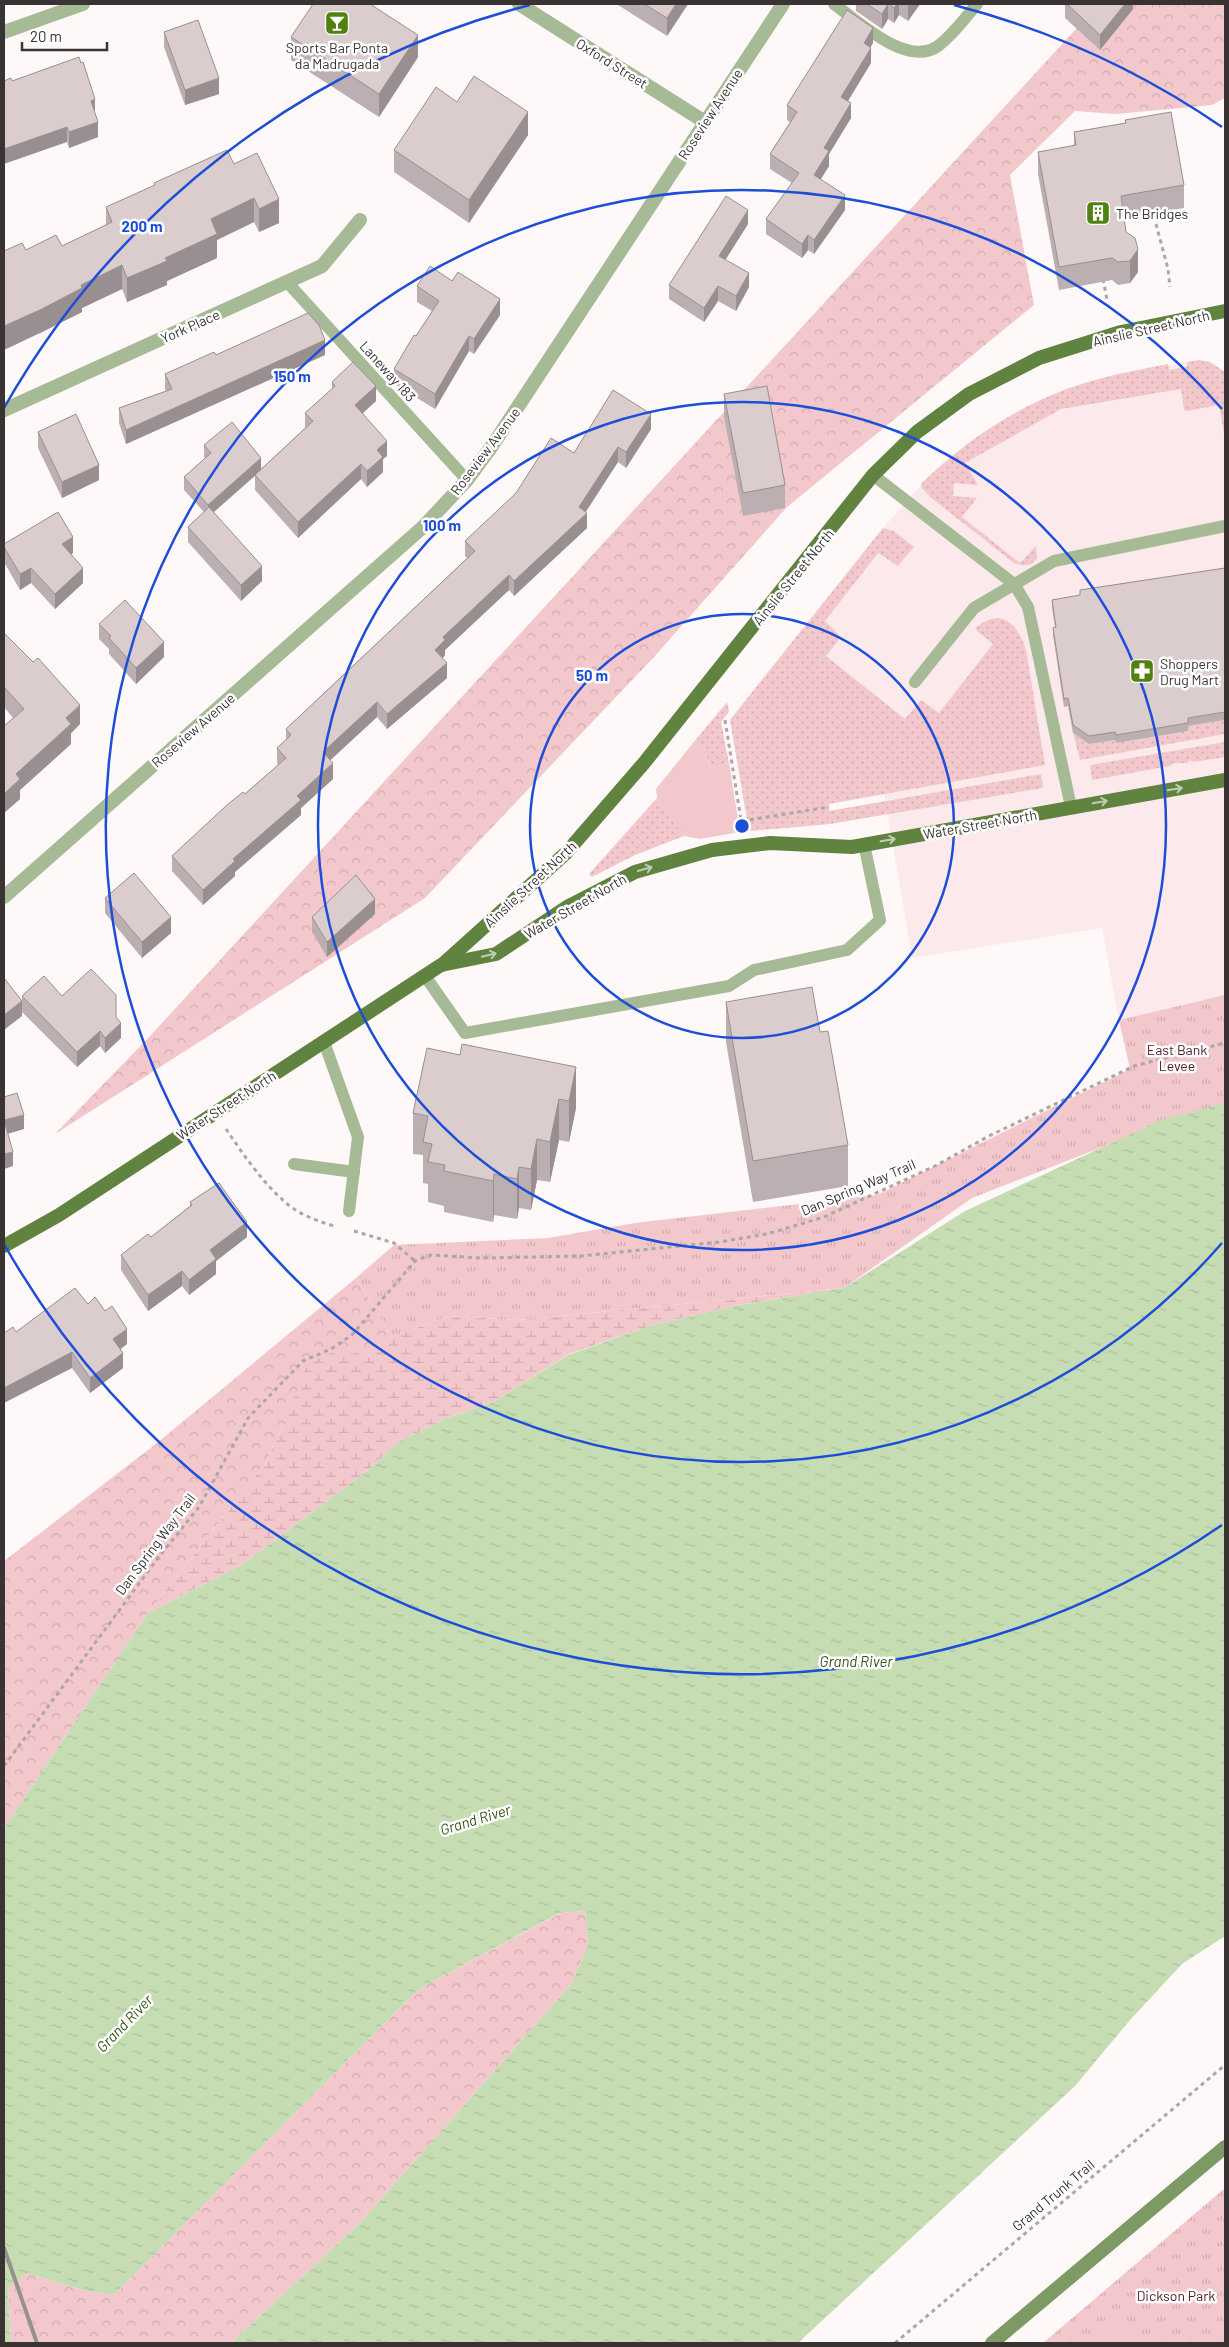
<svg xmlns="http://www.w3.org/2000/svg" width="1229" height="2347" font-family="Barlow,sans-serif">
	<defs>
		<pattern id="grass-dots" width="8" height="8" patternUnits="userSpaceOnUse" patternTransform="scale(1.25)"><rect width="8" height="8" fill="#f3c8cc"/><path d="M2 2h.1M6 6h.1" fill="none" stroke="#d1acb0" stroke-width="1.8" stroke-linecap="round"/></pattern>
		<pattern id="forest-crowns" width="20" height="18" patternUnits="userSpaceOnUse" patternTransform="scale(1.25)"><rect width="20" height="18" fill="#f3c8cc"/><path d="M2 6a3 3 0 1 1 6 0M12 15a3 3 0 1 1 6 0" fill="none" stroke="#d1acb0"/></pattern>
		<pattern id="wetland-marsh" width="20" height="14" patternUnits="userSpaceOnUse" patternTransform="scale(1.25)"><rect width="20" height="14" fill="#f3c8cc"/><path d="M1 5h8M5 5V1M11 12h8M15 12V8" fill="none" stroke="#d1acb0"/></pattern>
		<pattern id="park-tufts" width="24" height="20" patternUnits="userSpaceOnUse" patternTransform="scale(1.25)"><rect width="24" height="20" fill="#f3c8cc"/><path d="M3 7l-1-3M5 7V3M7 7l1-3M15 17l-1-3M17 17v-4M19 17l1-3" fill="none" stroke="#d1acb0"/></pattern>
		<pattern id="water-ripples" width="26" height="14" patternUnits="userSpaceOnUse" patternTransform="scale(1.25)"><rect width="26" height="14" fill="#c6ddb3"/><path d="M2 4q2-2 4 0t4 0M15 11q2-2 4 0t4 0" fill="none" stroke="#abbe9b"/></pattern>
	</defs>
	<rect width="100%" height="100%" fill="#fff8f9"/>
	<polygon fill="#fce9eb" points="1199,360 1210,362 1225,372 1225,995 1119,1020 1102,928 912,958 884,793 829,804 830,824 749,831 730,720 883,528 932,473 966,445 1010,416 1064,390 1116,374"/>
	<g fill="url(#grass-dots)">
		<path d="M1199 360 1210 362 1225 372V440L1219 405 1187 411 1184 410 1181 389 1061 409 965 463 978 485 954 483 953 496 977 498 962 517 1020 563 1036 546 1037 558C1031 567 1023 566 1014 563L930 497 922 488 921 484C961 444 1012 410 1064 390 1098 377 1133 371 1168 364L1169 370 1187 367V362Z"/>
		<path d="M883 528 894 531 914 547 898 566 878 553 825 621 841 637 826 656 905 719 921 700 939 713 993 644 977 631 976 628C1000 607 1018 623 1026 650L1045 765 829 804V811L1041 774 1043 788 830 824 749 831 730 720Z"/>
		<polygon points="727,702 729,712 721,722 729,763 710,768 704,746 689,748"/>
		<polygon points="1225,720 1225,734 1080,760 1073,733 1089,744 1115,740 1116,743 1188,731 1188,726"/>
		<polygon points="1225,742 1225,757 1194,762 1190,760 1187,763 1173,763 1170,766 1092,780 1090,765"/>
		<polygon points="657,798 684,836 635,855 592,877 589,874"/>
	</g>
	<g fill="url(#forest-crowns)">
		<polygon points="1099,4 1225,4 1225,98 1212,105 1116,114 1075,111 1010,175 1034,305 787,507 653,658 425,898 55,1134 151,1035"/>
		<polygon points="356,1278 392,1337 363,1354 324,1354 286,1420 264,1465 148,1613 4,1828 4,1561 157,1443"/>
		<polygon points="585,1911 588,1944 572,1983 361,2222 231,2343 11,2343 8,2289 26,2273 86,2291 114,2295 419,1989 561,1913"/>
	</g>
	<polygon fill="url(#wetland-marsh)" points="844,1288 733,1306 649,1326 569,1354 495,1401 445,1419 398,1442 371,1468 243,1564 148,1613 264,1465 286,1420 305,1369 324,1354 363,1354 392,1337 448,1316 519,1320"/>
	<g fill="url(#park-tufts)">
		<polygon points="1225,995 1225,1103 1164,1123 972,1198 844,1288 519,1320 448,1316 392,1337 356,1278 394,1245 548,1238 635,1223 877,1195 1130,1069 1119,1020"/>
		<polygon points="1225,2188 1225,2343 1043,2343"/>
	</g>
	<g fill="#f3c8cc">
		<polygon points="704,745 710,768 729,763 740,832 700,839 684,836 657,798 656,789 689,748"/>
		<polygon points="1110,2315 1141,2343 1080,2343"/>
	</g>
	<polygon fill="url(#water-ripples)" points="1225,1103 1225,1936 1182,1964 1130,2020 1075,2086 798,2343 231,2343 361,2222 572,1983 588,1944 585,1911 560,1913 419,1989 114,2295 86,2291 26,2273 8,2289 11,2343 4,2343 4,1828 148,1613 243,1564 371,1468 398,1442 445,1419 495,1401 568,1355 649,1326 733,1306 844,1288 965,1211 1161,1120"/>
	<g fill="none" stroke-linecap="round" stroke-linejoin="round">
		<g stroke="#ada6a7" stroke-width="3" stroke-dasharray="4 4" stroke-linecap="butt">
			<polyline points="1156,224 1168,269 1170,287"/>
			<polyline points="1103,279 1107,300"/>
			<polyline points="725,720 742,826"/>
			<polyline points="742,821 829,807"/>
			<path d="M226 1129C243 1154 262 1182 285 1202 298 1214 317 1221 334 1226"/>
			<polyline points="354,1231 394,1243 415,1261"/>
			<polyline points="4,1766 158,1558 199,1507 248,1418 303,1361 331,1349 352,1335 415,1261 431,1255 481,1258 581,1256 719,1242 767,1234 824,1217 935,1166 989,1136 1134,1066 1225,1043"/>
			<polyline points="895,2343 1225,2065"/>
		</g>
		<g stroke="#a6ba96" stroke-width="12">
			<path d="M834 4C858 21 907 68 938 46 953 35 965 18 977 4"/>
			<polyline points="287,282 467,480"/>
			<polyline points="873,475 1014,584 1028,607 1071,807"/>
			<polyline points="915,682 974,608 1054,561 1225,526"/>
			<polyline points="425,976 465,1033 729,986 754,970 847,950 880,920 864,844"/>
			<polyline points="324,1042 358,1137 349,1211"/>
			<polyline points="294,1164 354,1172"/>
		</g>
		<g stroke="#a6ba96" stroke-width="14">
			<polyline points="519,4 705,122"/>
			<polyline points="4,32 83,4"/>
			<polyline points="4,410 322,266 360,220"/>
			<polyline points="4,897 423,527 467,480 492,446 783,4"/>
		</g>
		<polyline stroke="#7d9a65" stroke-width="14" points="992,2343 1225,2147"/>
		<g stroke="#60833f" stroke-width="14">
			<polyline points="442,965 566,853 644,763 873,475 917,432 969,394 1039,358 1121,332 1225,311"/>
			<polyline points="4,1246 59,1215 441,965 496,954 567,907 635,872 712,850 770,843 852,847 1225,780"/>
		</g>
		<polyline stroke="#969091" stroke-width="4" points="4,2248 37,2343"/>
	</g>
	<g fill="#bcafb1">
		<polygon points="618,4 688,4 667,36 618,5"/>
		<polygon points="856,4 920,4 908,21 899,15 894,23 888,19 882,29 856,11"/>
		<polygon points="1065,4 1133,4 1133,9 1100,50 1065,18"/>
		<polygon points="164,32 219,94 185,105 164,47"/>
		<polygon points="291,37 418,57 379,117 291,60"/>
		<polygon points="873,43 870,48 871,63 848,101 851,118 829,154 829,166 820,180 845,210 814,254 808,250 802,258 766,234 766,219 792,183 770,169 770,154 790,122 787,120 787,105"/>
		<polygon points="12,81 95,113 98,137 69,148 67,142"/>
		<polygon points="457,102 528,135 469,223 394,172 394,150"/>
		<polygon points="1125,120 1184,185 1184,208 1124,218 1126,232 1138,272 1130,283 1118,285 1112,280 1059,290 1038,174 1038,152 1074,146 1074,132 1125,123"/>
		<polygon points="234,164 279,223 259,232 254,222 217,240 217,258 167,281 167,285 127,302 122,289 82,308 82,312 40,333 26,250 62,246 106,225 106,207 154,186 154,183"/>
		<polygon points="748,224 725,260 749,287 736,311 718,301 704,322 669,299 669,285"/>
		<polygon points="417,286 500,315 474,354 469,351 435,409 394,384 394,369 432,311 417,302"/>
		<polygon points="216,355 325,355 126,444 119,423 119,408 166,391 165,389 165,374"/>
		<polygon points="332,382 376,401 363,413 387,456 383,459 383,472 367,487 361,479 298,538 255,490 255,476 214,512 262,581 241,601 188,542 188,527 204,512 184,490 184,477 205,458 204,457 204,445 261,469 305,428 305,413 332,389"/>
		<polygon points="724,394 785,485 785,508 743,516 724,417"/>
		<polygon points="651,429 626,468 618,462 586,512 587,528 514,596 509,590 445,650 445,655 443,658 447,678 387,729 377,717 330,760 333,779 301,808 301,815 235,872 235,876 203,905 172,871 172,856 278,765 277,763 277,748 286,740 286,729 467,558 465,556 465,541 574,453"/>
		<polygon points="38,432 99,480 62,498 38,448"/>
		<polygon points="4,544 73,553 71,554 83,583 55,609 31,583 20,590 4,562"/>
		<polygon points="1225,568 1225,720 1188,726 1188,731 1116,743 1115,740 1089,744 1073,733 1068,706 1064,707 1053,635 1053,628 1055,627 1052,607 1052,600 1080,595 1080,590"/>
		<polygon points="99,624 164,657 136,684 109,654 109,649 99,639"/>
		<polygon points="4,633 80,724 71,733 71,744 20,790 20,799 4,813 4,726 13,718 4,707"/>
		<polygon points="105,898 171,933 142,958 105,913"/>
		<polygon points="375,914 327,957 312,932 312,917"/>
		<polygon points="22,996 62,996 116,1017 121,1038 105,1053 100,1046 77,1067 22,1012"/>
		<polygon points="726,1002 820,1032 848,1145 848,1186 753,1202 726,1042"/>
		<polygon points="460,1055 576,1067 576,1108 569,1142 559,1140 550,1182 537,1180 531,1210 519,1208 517,1219 494,1215 493,1222 444,1212 444,1206 428,1202 428,1184 423,1183 423,1155 413,1154 413,1113"/>
		<polygon points="190,1202 247,1237 216,1261 216,1274 189,1295 182,1286 148,1311 121,1270 121,1255 151,1237 190,1206"/>
		<polygon points="88,1304 127,1344 121,1349 123,1368 90,1393 72,1368 16,1332"/>
	</g>
	<g fill="#998f90">
		<polygon points="676,4 688,4 667,36 667,18"/>
		<polygon points="888,4 888,19 882,29 882,14"/>
		<polygon points="897,4 899,4 899,15 894,23 894,8"/>
		<polygon points="910,4 920,4 908,21 908,6"/>
		<polygon points="1125,4 1133,4 1133,9 1100,50 1100,35"/>
		<polygon points="873,28 873,43 864,58 864,43"/>
		<polygon points="418,35 418,57 379,117 379,94"/>
		<polygon points="871,48 871,63 841,112 841,97"/>
		<polygon points="219,78 219,94 185,105 185,90"/>
		<polygon points="95,99 95,114 91,101"/>
		<polygon points="851,103 851,118 829,154 829,166 814,190 814,175 824,148"/>
		<polygon points="528,112 528,135 469,223 469,200"/>
		<polygon points="98,122 98,137 69,148 69,132"/>
		<polygon points="67,127 67,142 4,164 4,149"/>
		<polygon points="845,195 845,210 814,254 814,240"/>
		<polygon points="254,198 254,222 217,240 217,258 167,281 167,285 127,302 127,278 165,258 211,219"/>
		<polygon points="279,199 279,223 259,232 259,209"/>
		<polygon points="748,210 748,224 719,270 719,256"/>
		<polygon points="808,235 808,250 802,258 802,244"/>
		<polygon points="1138,249 1138,272 1130,283 1130,261"/>
		<polygon points="122,265 122,289 82,308 82,312 40,333 4,350 4,326 81,285"/>
		<polygon points="749,273 749,287 736,311 736,296"/>
		<polygon points="718,286 718,301 704,322 704,308"/>
		<polygon points="500,299 500,315 474,354 474,339"/>
		<polygon points="469,336 469,351 435,409 435,394"/>
		<polygon points="325,340 325,355 126,444 126,430"/>
		<polygon points="376,386 376,401 355,420 355,405"/>
		<polygon points="651,414 651,429 626,468 626,452"/>
		<polygon points="387,441 387,456 383,459 383,472 367,487 367,471 377,450"/>
		<polygon points="618,447 618,462 582,517 587,513 587,528 514,596 514,581 579,507"/>
		<polygon points="261,458 261,470 208,517 208,505"/>
		<polygon points="361,464 361,479 298,538 298,522"/>
		<polygon points="99,465 99,480 62,498 62,482"/>
		<polygon points="73,537 73,553 62,560 62,544"/>
		<polygon points="262,566 262,581 241,601 241,585"/>
		<polygon points="31,568 31,583 20,590 20,574"/>
		<polygon points="83,568 83,583 55,609 55,594"/>
		<polygon points="509,575 509,590 445,650 445,655 435,665 435,650 443,637"/>
		<polygon points="164,642 164,657 136,684 136,668"/>
		<polygon points="447,663 447,678 387,729 387,714"/>
		<polygon points="377,702 377,717 323,767 323,752"/>
		<polygon points="80,705 80,724 71,733 71,744 20,790 20,799 4,813 4,794 16,774 66,718"/>
		<polygon points="333,763 333,779 301,808 301,815 235,872 235,876 203,905 203,890 233,859 297,796"/>
		<polygon points="375,899 375,914 327,957 327,942"/>
		<polygon points="171,917 171,933 142,958 142,942"/>
		<polygon points="22,1001 22,1016 4,1030 4,1015"/>
		<polygon points="121,1023 121,1038 105,1053 105,1038"/>
		<polygon points="100,1031 100,1046 77,1067 77,1052"/>
		<polygon points="576,1067 576,1108 569,1142 569,1101"/>
		<polygon points="559,1099 559,1140 550,1182 550,1142"/>
		<polygon points="24,1115 24,1129 4,1135 4,1120"/>
		<polygon points="537,1139 537,1180 531,1210 531,1169"/>
		<polygon points="13,1152 13,1166 4,1169 4,1154"/>
		<polygon points="519,1167 519,1208 517,1219 517,1179"/>
		<polygon points="494,1174 494,1215 493,1222 493,1181"/>
		<polygon points="247,1222 247,1237 216,1261 216,1274 189,1295 189,1280 210,1250"/>
		<polygon points="182,1271 182,1286 148,1311 148,1295"/>
		<polygon points="127,1329 127,1344 113,1354 113,1339"/>
		<polygon points="72,1352 72,1368 4,1403 4,1388"/>
		<polygon points="123,1353 123,1368 90,1393 90,1378"/>
	</g>
	<g fill="#dbccce" stroke="#998f90">
		<polygon points="313,4 370,4 418,35 379,94 291,37"/>
		<polygon points="644,4 676,4 667,18"/>
		<polygon points="867,4 888,4 882,14"/>
		<polygon points="889,4 897,4 894,8"/>
		<polygon points="1067,4 1125,4 1100,35"/>
		<polygon points="847,10 873,28 864,43 871,48 841,97 851,103 824,148 829,151 814,175 845,195 814,240 808,235 802,244 766,219 799,173 770,154 797,112 787,105"/>
		<polygon points="198,20 219,78 185,90 164,32"/>
		<polygon points="79,57 81,63 83,62 95,99 91,101 98,122 69,132 67,127 4,149 4,81 11,78 12,81"/>
		<polygon points="474,76 528,112 469,200 394,150 436,87 457,102"/>
		<polygon points="1171,112 1184,185 1121,196 1126,232 1135,238 1138,249 1130,261 1118,262 1112,258 1059,267 1038,152 1076,145 1074,132 1126,123 1125,120"/>
		<polygon points="227,150 234,164 257,153 279,199 259,209 254,198 211,219 217,234 165,258 167,261 127,278 122,265 81,285 82,288 40,310 4,326 4,251 22,243 26,250 56,235 62,246 112,222 106,207 155,185 154,183"/>
		<polygon points="726,196 748,210 719,256 749,273 736,296 718,286 704,308 669,285"/>
		<polygon points="430,266 452,281 458,272 500,299 474,339 469,336 435,394 394,369 414,335 416,336 439,301 417,286"/>
		<polygon points="308,313 319,325 325,340 126,430 119,408 172,389 165,374 214,352 216,355"/>
		<polygon points="353,362 376,386 355,405 387,441 377,450 383,457 367,471 361,464 298,522 255,475 313,421 305,413 335,386 332,382"/>
		<polygon points="767,386 785,485 743,493 724,394"/>
		<polygon points="613,390 651,414 626,452 618,447 579,507 587,513 514,581 509,575 443,637 445,640 435,650 447,663 387,714 377,702 323,752 333,763 297,796 301,800 233,859 235,861 203,890 172,856 227,805 243,792 245,794 286,758 277,748 291,735 286,729 475,551 465,541 516,493 551,438 574,453"/>
		<polygon points="76,414 99,465 62,482 38,432"/>
		<polygon points="232,422 261,458 208,505 184,477 211,453 204,445"/>
		<polygon points="209,507 262,566 241,585 188,527"/>
		<polygon points="58,512 73,537 62,544 83,568 55,594 31,568 20,574 4,547 4,544"/>
		<polygon points="1225,568 1225,712 1188,718 1188,723 1116,735 1115,732 1089,736 1073,725 1068,698 1064,699 1053,628 1056,627 1052,600 1080,595 1080,590"/>
		<polygon points="125,600 164,642 136,668 109,638 111,636 99,624"/>
		<polygon points="4,633 33,662 38,658 80,705 66,718 71,724 16,774 20,779 4,794 4,726 24,709 4,687"/>
		<polygon points="134,873 171,917 142,942 105,898"/>
		<polygon points="356,875 375,899 327,942 312,917"/>
		<polygon points="91,969 116,995 116,1017 121,1023 105,1038 100,1031 77,1052 22,996 44,976 62,996"/>
		<polygon points="4,978 22,1001 4,1015"/>
		<polygon points="812,987 820,1032 828,1031 848,1145 753,1161 726,1002"/>
		<polygon points="462,1044 576,1067 569,1101 559,1099 550,1142 537,1139 531,1169 519,1167 517,1179 494,1174 493,1181 444,1171 445,1165 428,1162 432,1144 423,1142 428,1116 413,1113 427,1048 460,1055"/>
		<polygon points="17,1093 24,1115 4,1120 13,1152 4,1154 4,1097"/>
		<polygon points="219,1183 247,1222 210,1250 216,1259 189,1280 182,1271 148,1295 121,1255 148,1234 151,1237 192,1205 190,1202"/>
		<polygon points="75,1288 88,1304 95,1297 105,1311 112,1306 127,1329 113,1339 123,1353 90,1378 72,1352 4,1388 4,1333 13,1327 16,1332"/>
	</g>
	<defs><path id="oneway-shaft" d="M-6 0H5M1.5-3L5.5 0L1.5 3" fill="none" stroke-width="1.6" stroke-linecap="round" stroke-linejoin="round" transform="scale(1.25)"/></defs>
	<g stroke="#bfcdb2">
		<use href="#oneway-shaft" transform="translate(1175 789) rotate(-10)"/>
		<use href="#oneway-shaft" transform="translate(1100 802) rotate(-10)"/>
		<use href="#oneway-shaft" transform="translate(888 840) rotate(-10)"/>
		<use href="#oneway-shaft" transform="translate(645 869) rotate(-16)"/>
		<use href="#oneway-shaft" transform="translate(489 955) rotate(-14)"/>
	</g>
	<g fill="none" stroke="#1d4ed8" stroke-width="2.5">
		<circle cx="742" cy="826" r="212"/>
		<circle cx="742" cy="826" r="424"/>
		<path d="M1222 1243A636 636 0 1 1 1222 409"/>
		<path d="M1222 1525A848 848 0 0 1 4 1244M4 408A848 848 0 0 1 530 5M954 5A848 848 0 0 1 1222 127"/>
	</g>
	<defs>
		<symbol id="bar-square" viewBox="-11 -11 22 22"><rect x="-9" y="-9" width="18" height="18" rx="4" fill="#518111" stroke="#fff"/><path d="M-6-5H6L.8 .8V4.5H3.5V6h-7V4.5H-.8V.8Z" fill="#fff"/></symbol>
		<symbol id="building-square" viewBox="-11 -11 22 22"><rect x="-9" y="-9" width="18" height="18" rx="4" fill="#518111" stroke="#fff"/><path d="M-4-6H4V6H1V3H-1V6H-4ZM-2.5-4.3h1.7v1.8h-1.7ZM.8-4.3h1.7v1.8H.8ZM-2.5-1h1.7V.8h-1.7ZM.8-1h1.7V.8H.8Z" fill="#fff"/></symbol>
		<symbol id="pharmacy-square" viewBox="-11 -11 22 22"><rect x="-9" y="-9" width="18" height="18" rx="4" fill="#518111" stroke="#fff"/><path d="M-2-6h4v4h4v4h-4v4h-4v-4h-4v-4h4Z" fill="#fff"/></symbol>
	</defs>
	<g fill-rule="evenodd">
		<use href="#bar-square" x="323" y="9" width="28" height="28"/>
		<use href="#building-square" x="1084" y="199" width="28" height="28"/>
		<use href="#pharmacy-square" x="1128" y="657" width="28" height="28"/>
	</g>
	<g text-anchor="middle" dominant-baseline="central" stroke-width="5" stroke-linejoin="round" paint-order="stroke">
		<g font-size="14" fill="#393334" stroke="#fff" text-anchor="start">
			<text x="337" y="47" text-anchor="middle">Sports Bar Ponta<tspan x="337" dy="16">da Madrugada</tspan></text>
			<text x="1116" y="213">The Bridges</text>
			<text x="1160" y="663">Shoppers<tspan x="1160" dy="16">Drug Mart</tspan></text>
		</g>
		<g font-size="14" fill="#393334" stroke="#fff">
			<text transform="translate(612 63) rotate(32)">Oxford Street</text>
			<text transform="translate(710 114) rotate(-57)">Roseview Avenue</text>
			<text transform="translate(190 326) rotate(-24)">York Place</text>
			<text transform="translate(1151 328) rotate(-13)">Ainslie Street North</text>
			<text transform="translate(388 371) rotate(48)">Laneway 183</text>
			<text transform="translate(485 451) rotate(-53)">Roseview Avenue</text>
			<text transform="translate(793 577) rotate(-51)">Ainslie Street North</text>
			<text transform="translate(193 730) rotate(-41)">Roseview Avenue</text>
			<text transform="translate(980 824) rotate(-10)">Water Street North</text>
			<text transform="translate(530 884) rotate(-43)">Ainslie Street North</text>
			<text transform="translate(575 906) rotate(-30)">Water Street North</text>
			<text transform="translate(226 1105) rotate(-33)">Water Street North</text>
			<text transform="translate(858 1187) rotate(-23)">Dan Spring Way Trail</text>
			<text transform="translate(155 1544) rotate(-53)">Dan Spring Way Trail</text>
			<text transform="translate(1053 2195) rotate(-40)">Grand Trunk Trail</text>
		</g>
		<g font-size="14" fill="#561926" stroke="#fff">
			<text x="1177" y="1049">East Bank<tspan x="1177" dy="16">Levee</tspan></text>
			<text x="1176" y="2295">Dickson Park</text>
		</g>
		<g font-size="15" font-style="italic" fill="#38541a" stroke="#fff">
			<text x="856" y="1661">Grand River</text>
			<text transform="translate(475 1819) rotate(-17)">Grand River</text>
			<text transform="translate(124 2023) rotate(-46)">Grand River</text>
		</g>
	</g>
	<circle cx="742" cy="826" r="8" fill="#1d4ed8" stroke="#fff" stroke-width="2.5"/>
	<g font-size="15" text-anchor="middle" font-weight="bold" fill="#1d4ed8" stroke="#fff" stroke-width="5" stroke-linejoin="round" paint-order="stroke">
		<text x="142" y="232">200 m</text>
		<text x="292" y="382">150 m</text>
		<text x="442" y="531">100 m</text>
		<text x="592" y="681">50 m</text>
	</g>
	<rect width="1229" height="2347" fill="none" stroke="#393334" stroke-width="10"/>
	<path d="M22 42v8h85v-8" fill="none" stroke="#393334" stroke-width="2.5"/>
	<text x="30" y="42" font-size="15" fill="#393334" stroke="#ffffff" stroke-width="4" paint-order="stroke">20 m</text>
</svg>
